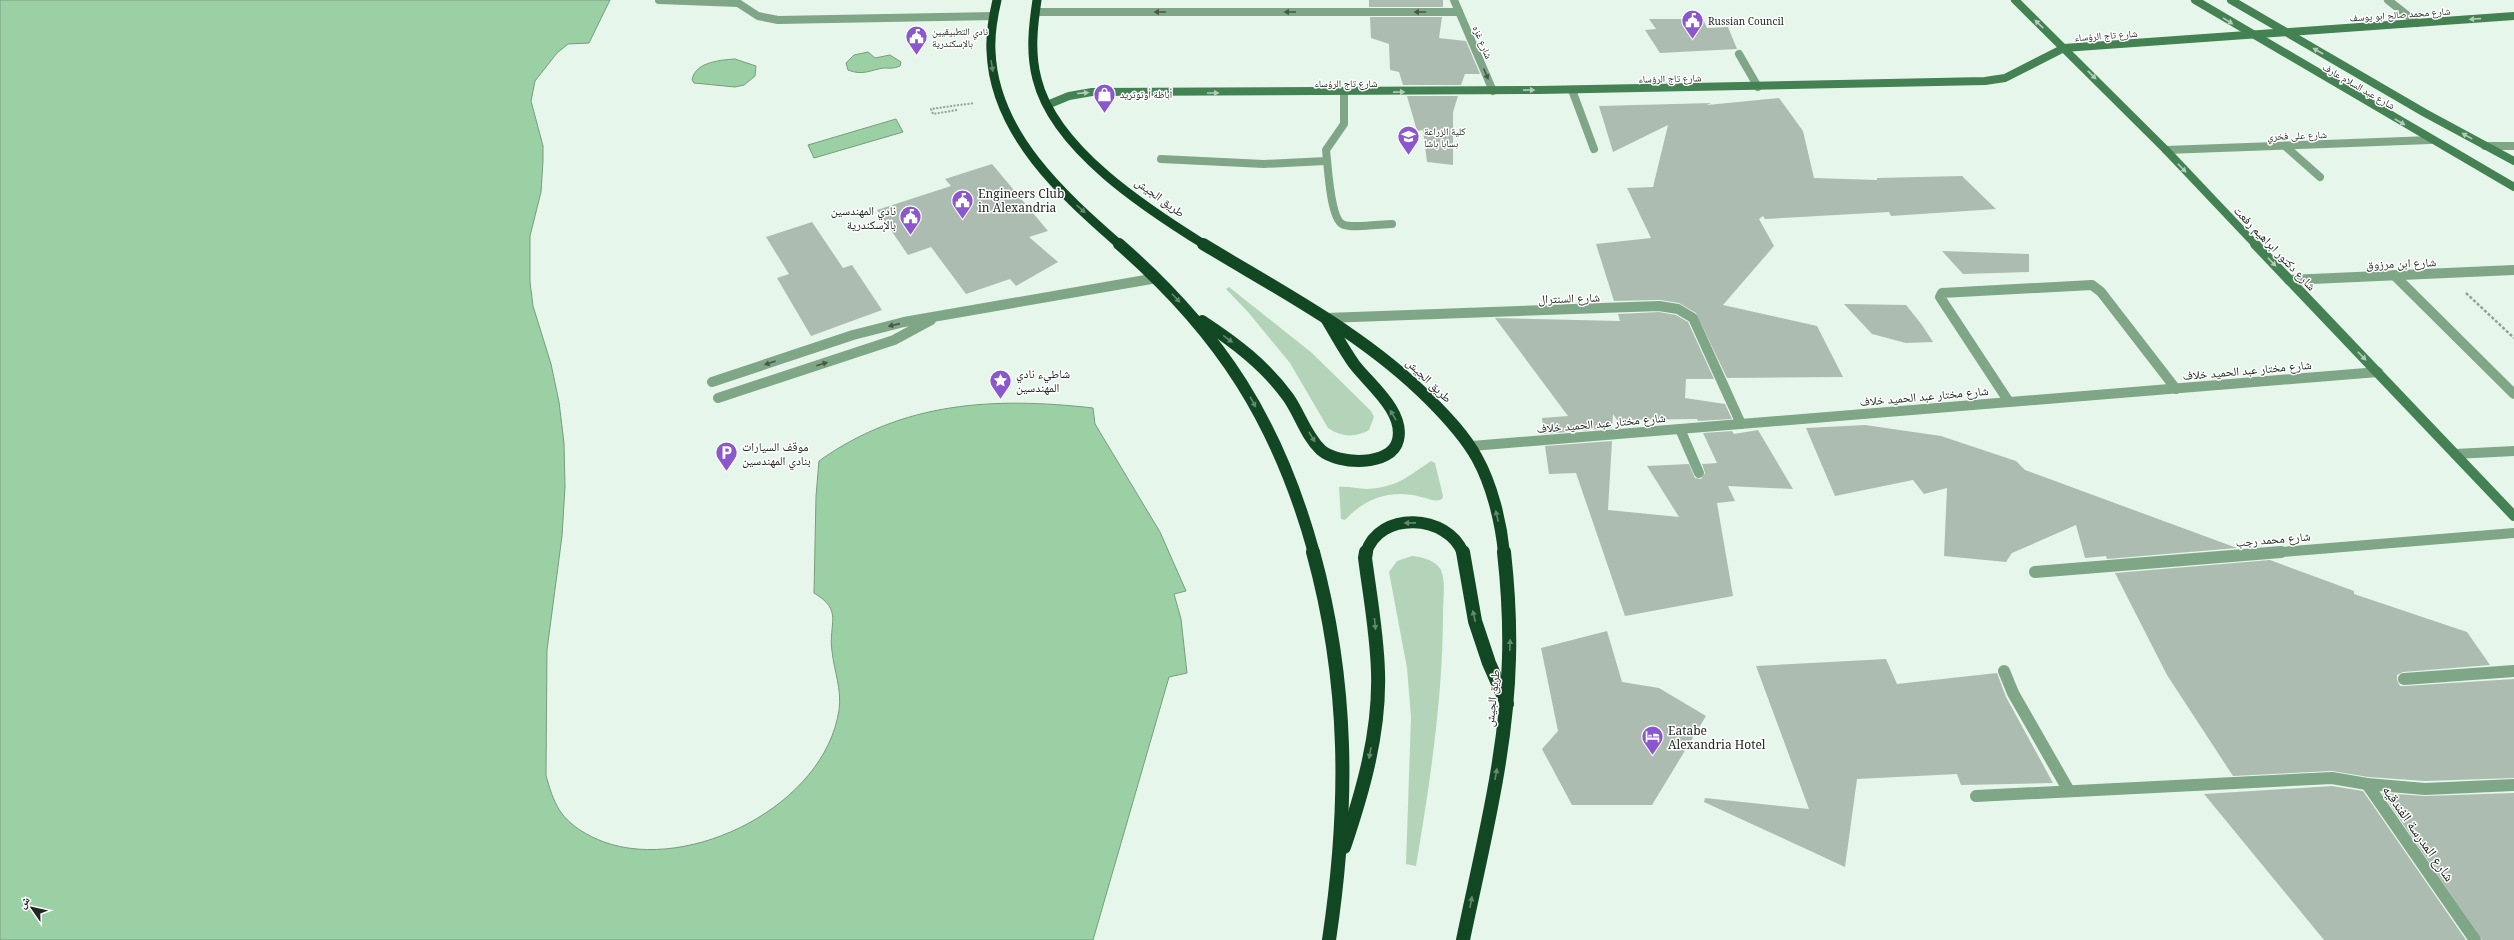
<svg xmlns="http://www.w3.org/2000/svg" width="2514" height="940" font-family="'Noto Serif','Noto Naskh Arabic',serif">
	<rect width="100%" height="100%" fill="#e7f6ea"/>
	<g fill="#b3d4b8">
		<path d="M1229 287 1312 353 1371 411 1374 417 1369 430C1355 438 1341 437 1328 428L1290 363 1248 312 1226 289Z"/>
		<path d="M1431 461 1435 463 1443 496 1442 499C1434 503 1428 498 1421 497 1392 489 1365 498 1345 520L1341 519 1339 487C1348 486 1357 489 1367 489 1398 487 1407 477 1431 461Z"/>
		<path d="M1412 556C1423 557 1435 560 1441 570 1446 582 1443 600 1443 613 1443 698 1430 782 1416 866L1406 864 1411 717 1407 668 1389 572 1397 561Z"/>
	</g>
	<g fill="#9bd0a5" stroke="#769d7d">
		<path d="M0 0H610L589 43 568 44 557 53 535 81 531 101 543 146V161L541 192 530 236V282L533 306 551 364 559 402 564 443 565 487 562 536 547 650 546 775C549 787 553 800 560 811 570 826 588 836 604 842 690 873 825 805 839 710 842 689 834 671 832 651 828 623 844 611 814 593L816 496 819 461C903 401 995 397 1093 408L1095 424 1160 532 1186 591 1174 594 1181 619 1187 673 1169 677 1093 940H0Z"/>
		<path d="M868 52 875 58 890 55 901 62 900 66C893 69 890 68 884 68 870 70 863 76 848 70L846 63 854 55Z"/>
		<path d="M735 59 756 66 755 76 744 85 735 87 694 83 692 80C695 62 720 60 735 59Z"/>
		<polygon points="896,119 903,132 814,158 808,145"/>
	</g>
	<g fill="#adbcb0">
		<rect x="1369" y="0" width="74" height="7"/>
		<polygon points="1370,17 1442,17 1439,38 1466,41 1480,74 1465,74 1461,85 1403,85 1399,72 1390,70 1389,44 1371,38"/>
		<polygon points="1649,19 1703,19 1707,28 1728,27 1737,49 1660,53 1645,30 1656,29"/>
		<polygon points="1407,96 1458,96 1453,112 1453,165 1427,162 1423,130 1417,131"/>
		<polygon points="1779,98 1803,131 1814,178 1877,180 1877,178 1962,176 1996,209 1891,216 1889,212 1765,219 1763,216 1759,219 1774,246 1723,305 1817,326 1843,377 1727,378 1696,313 1679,303 1660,300 1614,301 1596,244 1651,238 1627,188 1653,187 1668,125 1613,152 1599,106 1711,103 1707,105"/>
		<polygon points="992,164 1048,231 1029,237 1058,262 1016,286 1010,279 966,294 931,247 908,255 877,210 951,186 945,179"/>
		<polygon points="812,222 843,268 852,265 882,310 811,336 777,278 789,274 766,237"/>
		<polygon points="1942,251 2029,254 2029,272 1963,274"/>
		<polygon points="1844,304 1906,305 1922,325 1933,342 1906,343 1872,334"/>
		<polygon points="1659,312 1676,315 1688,322 1714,379 1686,379 1685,398 1725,404 1732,419 1698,421 1697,419 1617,420 1613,414 1612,428 1544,434 1542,418 1568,416 1495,318 1620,321 1618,314"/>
		<polygon points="1865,425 1941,436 2016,461 2025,470 2237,548 2107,559 2106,556 2085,558 2076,525 2012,553 2006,562 1944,556 1947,488 1924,494 1913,480 1835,496 1806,428"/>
		<polygon points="1758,430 1793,489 1728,486 1735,501 1717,503 1733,596 1625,616 1576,473 1549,474 1545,446 1612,441 1608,510 1679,517 1647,466 1689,464 1695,478 1701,479 1705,473 1702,464 1717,463 1703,433 1732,431 1734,434"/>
		<polygon points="2270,560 2354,591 2354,594 2467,632 2490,665 2403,672 2397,675 2397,680 2400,686 2405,686 2514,679 2514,778 2425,781 2368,777 2332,771 2233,776 2167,675 2115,573"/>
		<polygon points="1607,631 1622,682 1659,688 1706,716 1652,805 1572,805 1542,749 1558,731 1541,648"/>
		<polygon points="1886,659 1897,684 1997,673 2006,697 2053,783 1961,785 1957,774 1857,779 1845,867 1704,802 1705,798 1809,809 1756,666"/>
		<polygon points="2332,786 2363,791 2466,940 2324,940 2204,794"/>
		<polygon points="2382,793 2425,796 2514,793 2514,940 2482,940"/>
	</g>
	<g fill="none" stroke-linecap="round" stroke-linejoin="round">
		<polyline stroke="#95a097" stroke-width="2" stroke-dasharray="2 1.5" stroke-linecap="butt" points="957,110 933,114 931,109 974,103"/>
		<polyline stroke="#95a097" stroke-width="2.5" stroke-dasharray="3 2" stroke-linecap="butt" points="2466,293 2514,338"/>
		<g stroke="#7fa686" stroke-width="8">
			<polyline points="659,0 738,3 758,16 778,20 994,16"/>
			<polyline points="1739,54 1758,87"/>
			<polyline points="1572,90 1594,149"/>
			<path d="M1344 93V124L1326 150C1328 166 1330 217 1342 224 1350 229 1382 224 1392 224"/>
			<polyline points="2285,146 2320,177"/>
			<polyline points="1161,159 1264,164 1326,161"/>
		</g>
		<g stroke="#7fa686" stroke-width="10">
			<polyline points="712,382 853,335 904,322 1157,278"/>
			<polyline points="718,398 894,340 931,320"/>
			<polyline points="2009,402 1940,297 1942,293 2092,285 2101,292 2176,389"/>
		</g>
		<g stroke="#7fa686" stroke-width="12">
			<polyline points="2004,671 2013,693 2069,791"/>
			<polyline points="2404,679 2514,671"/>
			<polyline points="1976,796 2332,778 2367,784"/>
		</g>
		<g stroke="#7fa686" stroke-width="8">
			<polyline points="1454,0 1493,91"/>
			<polyline points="2388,0 2417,23"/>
			<polyline points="1035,12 1459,12"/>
			<polyline points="2485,146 2514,146"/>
			<polyline points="2166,150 2430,140"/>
		</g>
		<g stroke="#7fa686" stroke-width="10">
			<polyline points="2394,275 2514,394"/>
			<polyline points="2289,280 2514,270"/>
			<polyline points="1326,318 1659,306 1678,309 1693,318 1741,424"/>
			<polyline points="1680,429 1699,473"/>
			<polyline points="1472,446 2378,372"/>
			<polyline points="2455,454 2514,451"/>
			<polyline points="2269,553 2514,533"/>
		</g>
		<g stroke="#7fa686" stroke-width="12">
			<polyline points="2035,572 2281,552"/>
			<polyline points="2475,940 2367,784 2425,789 2514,785"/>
		</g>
		<g stroke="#448153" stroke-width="8">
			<polyline points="2015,0 2166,150 2256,245"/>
			<polyline points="2195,0 2514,187"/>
			<polyline points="2231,0 2425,113 2514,161"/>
			<polyline points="1047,105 1069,96 1092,92 1539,90 1985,81 2005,78 2064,48 2514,16"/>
		</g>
		<polyline stroke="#448153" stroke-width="10" points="2255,244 2514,516"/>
		<g stroke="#114823" stroke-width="9">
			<path d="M997 0C993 17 990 34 991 51 994 134 1063 195 1120 245"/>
			<path d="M1037 0C1033 26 1030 53 1037 79 1054 149 1147 209 1205 245"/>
		</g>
		<g stroke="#114823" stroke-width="12">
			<path d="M1119 244C1221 333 1278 422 1314 553"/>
			<path d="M1203 244C1282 292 1364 334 1429 399 1447 417 1465 436 1477 458 1492 485 1501 522 1504 553"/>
			<path d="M1202 321C1234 342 1265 365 1288 397 1300 414 1306 436 1321 450 1338 465 1392 467 1398 440 1405 411 1369 384 1354 364 1344 350 1336 335 1327 320"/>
			<path d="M1366 553C1379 510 1448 514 1463 553"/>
		</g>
		<g stroke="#114823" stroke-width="14">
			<path d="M1313 552C1349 683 1349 807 1329 940"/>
			<polyline points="1463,552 1475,621 1489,663 1507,704"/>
			<path d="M1344 847C1363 791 1380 732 1378 672 1377 634 1370 596 1365 558L1366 552"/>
			<path d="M1463 940C1482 848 1507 753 1509 658 1510 622 1508 588 1504 552"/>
		</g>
	</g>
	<defs><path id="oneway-solid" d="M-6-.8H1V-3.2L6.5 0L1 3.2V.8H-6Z"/></defs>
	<g fill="#465949">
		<use href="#oneway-solid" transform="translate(1160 12) rotate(-180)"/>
		<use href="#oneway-solid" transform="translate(1290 12) rotate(-180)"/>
		<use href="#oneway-solid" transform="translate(1420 12) rotate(-180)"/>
		<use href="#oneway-solid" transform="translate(1486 74) rotate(67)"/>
		<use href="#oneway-solid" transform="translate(894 325) rotate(167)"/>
		<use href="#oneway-solid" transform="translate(770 363) rotate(161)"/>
		<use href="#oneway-solid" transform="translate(822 364) rotate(-18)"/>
	</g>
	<g fill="#b4cdba">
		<use href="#oneway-solid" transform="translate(2475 19) rotate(176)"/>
		<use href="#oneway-solid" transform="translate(2228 21) rotate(32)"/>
		<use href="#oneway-solid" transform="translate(2039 24) rotate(-136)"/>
		<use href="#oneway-solid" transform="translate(2318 51) rotate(-150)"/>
		<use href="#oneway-solid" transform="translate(2092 75) rotate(44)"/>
		<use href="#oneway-solid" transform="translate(1529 90) rotate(-1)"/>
		<use href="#oneway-solid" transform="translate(1399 92) rotate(-1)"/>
		<use href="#oneway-solid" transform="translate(1083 93) rotate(-5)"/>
		<use href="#oneway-solid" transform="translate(1213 93)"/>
		<use href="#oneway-solid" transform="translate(2400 122) rotate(30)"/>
		<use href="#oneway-solid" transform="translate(2467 136) rotate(-151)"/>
		<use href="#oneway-solid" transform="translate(2182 168) rotate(46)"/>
		<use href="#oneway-solid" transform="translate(2272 262) rotate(46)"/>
		<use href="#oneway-solid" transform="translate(2362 356) rotate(46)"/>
	</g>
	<g fill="#648870">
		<use href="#oneway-solid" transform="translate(992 66) rotate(81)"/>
		<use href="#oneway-solid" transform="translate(1081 209) rotate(42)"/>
		<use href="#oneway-solid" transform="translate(1176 298) rotate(46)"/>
		<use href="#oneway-solid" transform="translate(1228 339) rotate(36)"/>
		<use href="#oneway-solid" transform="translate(1253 402) rotate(61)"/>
		<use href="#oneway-solid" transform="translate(1393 415) rotate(-121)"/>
		<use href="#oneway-solid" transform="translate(1312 437) rotate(59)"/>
		<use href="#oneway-solid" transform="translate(1497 516) rotate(-103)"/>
		<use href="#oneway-solid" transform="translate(1410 523) rotate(179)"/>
		<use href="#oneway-solid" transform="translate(1474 616) rotate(-103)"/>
		<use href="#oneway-solid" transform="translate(1375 624) rotate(84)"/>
		<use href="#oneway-solid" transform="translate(1510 645) rotate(-88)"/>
		<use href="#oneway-solid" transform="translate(1370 753) rotate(100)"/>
		<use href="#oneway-solid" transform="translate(1496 774) rotate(-80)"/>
		<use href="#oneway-solid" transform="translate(1471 902) rotate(-79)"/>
	</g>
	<defs>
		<symbol id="civic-pin" viewBox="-11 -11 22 30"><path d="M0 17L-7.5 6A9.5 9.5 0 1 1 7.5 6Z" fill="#8a57cf" stroke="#fff"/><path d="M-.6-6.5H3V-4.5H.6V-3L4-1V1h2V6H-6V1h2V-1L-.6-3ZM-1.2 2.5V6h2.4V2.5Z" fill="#fff"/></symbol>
		<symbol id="shop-pin" viewBox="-11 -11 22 30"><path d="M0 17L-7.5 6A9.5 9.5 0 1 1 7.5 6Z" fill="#8a57cf" stroke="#fff"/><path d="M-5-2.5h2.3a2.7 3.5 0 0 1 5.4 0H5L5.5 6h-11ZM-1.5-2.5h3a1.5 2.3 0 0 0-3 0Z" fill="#fff"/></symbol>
		<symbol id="school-pin" viewBox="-11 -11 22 30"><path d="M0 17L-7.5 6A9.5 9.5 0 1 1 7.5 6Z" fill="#8a57cf" stroke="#fff"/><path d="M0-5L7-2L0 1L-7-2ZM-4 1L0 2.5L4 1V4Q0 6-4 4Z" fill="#fff"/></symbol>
		<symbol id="sight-pin" viewBox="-11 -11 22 30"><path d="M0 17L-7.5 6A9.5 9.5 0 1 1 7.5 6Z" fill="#8a57cf" stroke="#fff"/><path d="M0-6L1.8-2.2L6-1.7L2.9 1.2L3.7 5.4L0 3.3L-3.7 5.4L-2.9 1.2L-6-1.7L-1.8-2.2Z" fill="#fff"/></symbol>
		<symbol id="parking-pin" viewBox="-11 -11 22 30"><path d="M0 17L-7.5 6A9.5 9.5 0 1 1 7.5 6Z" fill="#8a57cf" stroke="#fff"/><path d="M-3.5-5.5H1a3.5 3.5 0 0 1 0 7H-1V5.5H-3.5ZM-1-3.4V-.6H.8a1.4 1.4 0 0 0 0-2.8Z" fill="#fff"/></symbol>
		<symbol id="hotel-pin" viewBox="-11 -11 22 30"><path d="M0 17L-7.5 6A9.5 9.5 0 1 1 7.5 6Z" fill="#8a57cf" stroke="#fff"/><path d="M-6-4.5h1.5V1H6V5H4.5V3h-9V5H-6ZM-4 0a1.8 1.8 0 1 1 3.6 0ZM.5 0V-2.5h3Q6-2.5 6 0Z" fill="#fff"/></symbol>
	</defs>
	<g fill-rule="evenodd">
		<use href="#civic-pin" x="1680" y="8" width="25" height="34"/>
		<use href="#civic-pin" x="904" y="24" width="25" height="34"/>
		<use href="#shop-pin" x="1092" y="82" width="25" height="34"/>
		<use href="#school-pin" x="1396" y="124" width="25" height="34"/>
		<use href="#civic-pin" x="950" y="188" width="25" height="34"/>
		<use href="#civic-pin" x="898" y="204" width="25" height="34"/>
		<use href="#sight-pin" x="988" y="368" width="25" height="34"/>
		<use href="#parking-pin" x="714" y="440" width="25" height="34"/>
		<use href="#hotel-pin" x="1640" y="724" width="25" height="34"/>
	</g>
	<g text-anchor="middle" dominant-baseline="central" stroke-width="3" stroke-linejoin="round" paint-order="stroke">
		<g font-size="10" fill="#202621" stroke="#fff">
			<text transform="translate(2400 14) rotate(-4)">شارع محمد صالح ابو يوسف</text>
			<text transform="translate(2106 35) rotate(-4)">شارع تاج الرؤساء</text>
			<text transform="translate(1483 42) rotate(67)">شارع غزه</text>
			<text transform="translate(1670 78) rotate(-1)">شارع تاج الرؤساء</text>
			<text x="1346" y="83">شارع تاج الرؤساء</text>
			<text transform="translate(2359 86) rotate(30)">شارع عبد السلام عارف</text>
			<text transform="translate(2297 135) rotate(-2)">شارع على فخري</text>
		</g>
		<g font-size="10" fill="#202621" stroke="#fff" text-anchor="start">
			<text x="1708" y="21">Russian Council</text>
			<text x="932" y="31">نادي التطبيقيين<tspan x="932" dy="12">بالإسكندرية</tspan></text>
			<text x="1120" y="94">أباظة أوتوتريد</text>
			<text x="1424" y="131">كلية الزراعة<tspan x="1424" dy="12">بسابا باشا</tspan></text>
		</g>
		<g font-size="12" fill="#202621" stroke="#fff" text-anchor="start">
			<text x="978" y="193">Engineers Club<tspan x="978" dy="14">in Alexandria</tspan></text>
			<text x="896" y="210" text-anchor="end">نادي المهندسين<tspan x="896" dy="14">بالإسكندرية</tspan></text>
			<text x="1016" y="373">شاطيء نادي<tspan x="1016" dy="14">المهندسين</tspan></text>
			<text x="742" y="446">موقف السيارات<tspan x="742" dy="14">بنادي المهندسين</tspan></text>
			<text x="1668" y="730">Eatabe<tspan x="1668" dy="14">Alexandria Hotel</tspan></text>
		</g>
		<g font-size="12" fill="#202621" stroke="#fff">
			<text transform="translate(1160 197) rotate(36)">طريق الجيش</text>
			<text transform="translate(2275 248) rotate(46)">شارع دكتور ابراهيم رفعت</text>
			<text transform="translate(2401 263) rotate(-2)">شارع ابن مرزوق</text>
			<text transform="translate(1569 298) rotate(-2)">شارع السنترال</text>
			<text transform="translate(2247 370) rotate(-5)">شارع مختار عبد الحميد خلاف</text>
			<text transform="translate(1429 380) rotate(44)">طريق الجيش</text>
			<text transform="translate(1924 396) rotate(-5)">شارع مختار عبد الحميد خلاف</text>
			<text transform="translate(1601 423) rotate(-5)">شارع مختار عبد الحميد خلاف</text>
			<text transform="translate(2273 539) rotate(-5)">شارع محمد رجب</text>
			<text transform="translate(1492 698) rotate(-84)">طريق الجيش</text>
		</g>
		<g font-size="14" fill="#202621" stroke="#fff">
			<text transform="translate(2419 833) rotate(55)">شارع المدرسة الفندقيه</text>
		</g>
	</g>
	<g transform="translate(32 908) rotate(304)" stroke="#ffffff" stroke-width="3" paint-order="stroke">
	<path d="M0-3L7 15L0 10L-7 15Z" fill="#202621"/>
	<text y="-6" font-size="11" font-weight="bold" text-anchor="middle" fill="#202621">ش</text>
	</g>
</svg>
